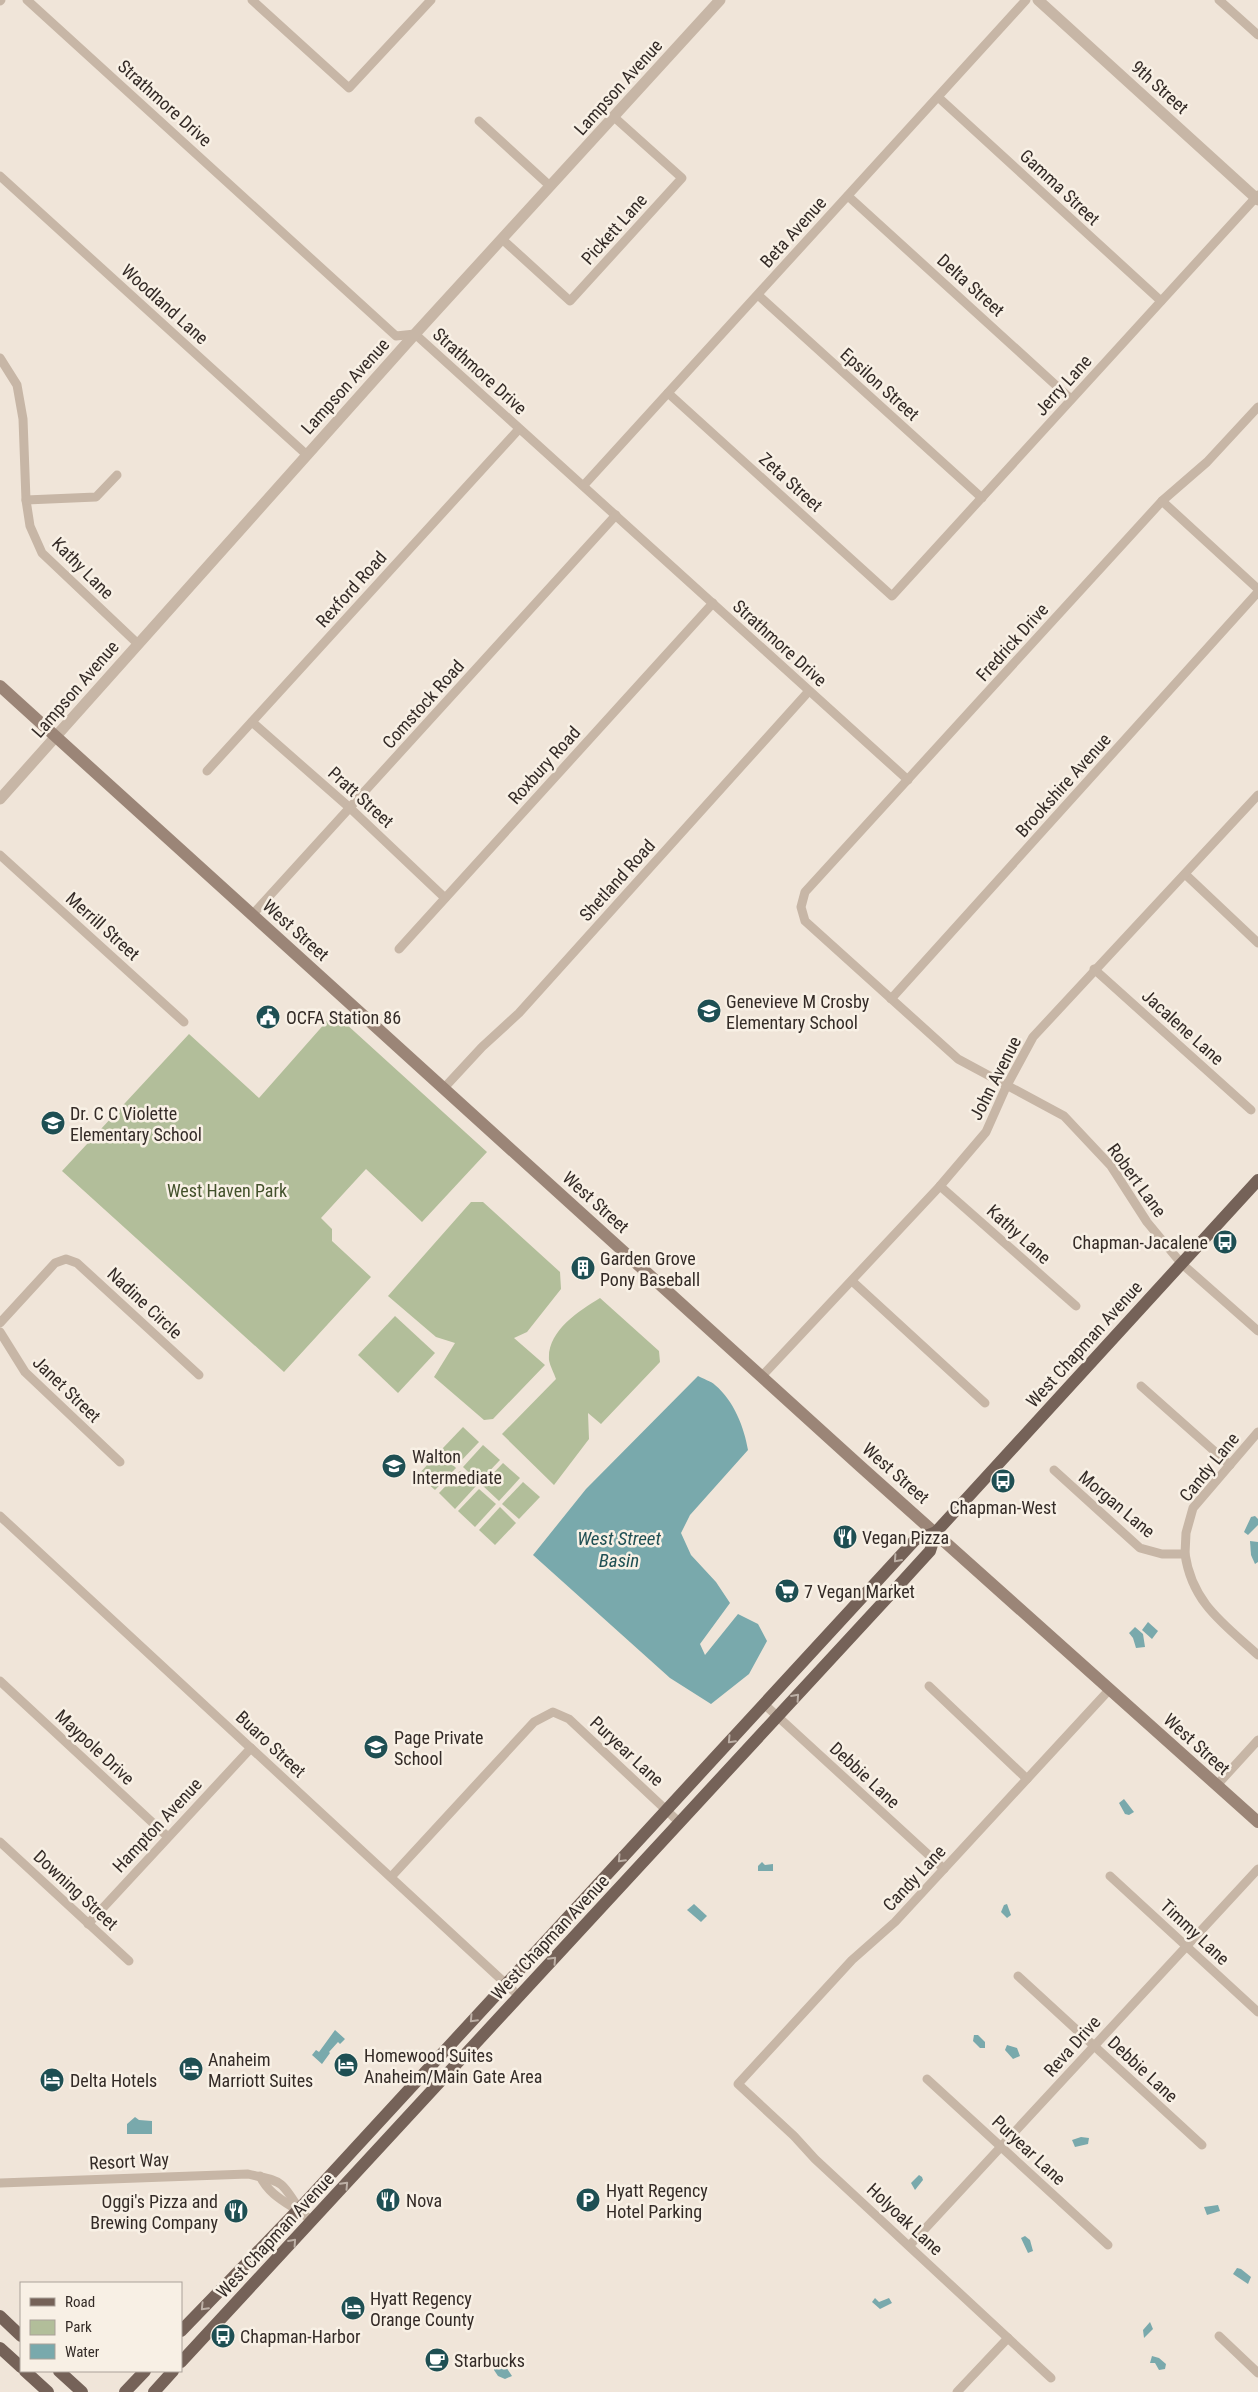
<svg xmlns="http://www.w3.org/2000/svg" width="1258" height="2392" font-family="'Roboto Condensed',sans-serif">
	<rect width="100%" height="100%" fill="#f0e5d9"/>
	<g fill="#b2be9a">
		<polygon points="334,1013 487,1152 422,1222 366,1169 321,1218 332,1229 332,1241 371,1277 284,1372 62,1171 189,1034 259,1098"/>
		<polygon points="471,1202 483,1202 560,1272 561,1289 527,1332 514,1338 545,1365 493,1419 484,1420 434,1377 455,1343 436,1337 388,1296"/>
		<path d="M600 1298 659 1351 660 1362 601 1424 588 1413 589 1439 554 1485 502 1434 556 1379C554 1373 550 1366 549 1360 547 1331 579 1311 600 1298Z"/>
		<polygon points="395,1316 435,1353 398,1393 358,1355"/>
		<polygon points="463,1427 479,1442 458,1464 442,1449"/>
		<polygon points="483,1445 500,1460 479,1482 463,1467"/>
		<polygon points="439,1452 456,1468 435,1490 418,1475"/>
		<polygon points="503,1463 520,1478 499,1501 482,1485"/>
		<polygon points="460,1471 476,1486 455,1509 439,1493"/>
		<polygon points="523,1482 540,1497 519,1519 502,1504"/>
		<polygon points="479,1489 496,1504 475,1527 458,1511"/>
		<polygon points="500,1507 516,1523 495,1545 479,1530"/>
	</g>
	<g fill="#79a9ac">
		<path d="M698 1376C703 1379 711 1381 715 1385 734 1401 744 1427 748 1450L690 1515 681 1533 691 1555 716 1582 730 1603 700 1644 705 1655 738 1614 758 1624 767 1641 749 1674 711 1704 670 1678 533 1555 586 1489Z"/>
		<polygon points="1255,1516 1258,1519 1258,1525 1248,1535 1244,1532 1251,1517"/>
		<polygon points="1250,1541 1258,1542 1258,1562 1255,1564 1251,1555"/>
		<polygon points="1148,1622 1158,1631 1152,1639 1142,1630"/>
		<polygon points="1135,1627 1143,1634 1145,1647 1136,1648 1133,1638 1129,1633"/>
		<polygon points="1124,1799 1134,1812 1129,1815 1125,1814 1119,1803"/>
		<polygon points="762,1862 765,1865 773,1864 773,1871 758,1871 758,1866"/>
		<polygon points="694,1904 707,1916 701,1922 687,1910"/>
		<polygon points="1007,1904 1011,1915 1007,1918 1001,1912 1004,1905"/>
		<polygon points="335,2030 345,2039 340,2044 338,2042 329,2052 330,2053 322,2064 312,2055 316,2050 319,2052"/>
		<polygon points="974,2035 978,2035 985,2042 985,2048 980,2048 973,2041"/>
		<polygon points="1007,2045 1017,2048 1020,2056 1013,2059 1005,2050"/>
		<polygon points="135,2117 139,2120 152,2121 152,2134 127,2134 127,2124"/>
		<polygon points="1081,2137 1089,2138 1088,2144 1075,2147 1072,2140"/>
		<polygon points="919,2175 922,2177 923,2180 915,2190 911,2183"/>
		<polygon points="1218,2205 1220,2211 1207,2215 1204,2207"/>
		<polygon points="1025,2236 1030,2240 1033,2251 1028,2253 1021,2238"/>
		<polygon points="1237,2268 1241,2269 1251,2277 1248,2284 1233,2274"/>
		<polygon points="875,2298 879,2302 889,2298 892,2303 880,2309 872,2302"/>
		<polygon points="1150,2322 1153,2329 1144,2338 1143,2330"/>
		<polygon points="1152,2356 1159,2358 1166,2364 1165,2369 1159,2370 1155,2363 1150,2363"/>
		<polygon points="501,2358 506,2358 506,2367 512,2376 505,2379 498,2376 494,2370 495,2363"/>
	</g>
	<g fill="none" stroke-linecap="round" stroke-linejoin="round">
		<g stroke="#c7b6a6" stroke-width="9">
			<polyline points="27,0 396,336 415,334 908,780"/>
			<polyline points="252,0 349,88 431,0"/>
			<polyline points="1219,0 1258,35"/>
			<polyline points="0,1 1,0"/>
			<polyline points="938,97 1161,301"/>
			<polyline points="479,121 550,186"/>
			<polyline points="0,176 307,455"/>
			<polyline points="848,196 1071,399"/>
			<polyline points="502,239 570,301 682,178 614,117"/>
			<polyline points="758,295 982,498"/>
			<polyline points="0,358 17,385 23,419 26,500 30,526 42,553 138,644"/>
			<polyline points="668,393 892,596 1258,195"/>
			<polyline points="1258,407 1207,462 1162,501 805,892 801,907 805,921 958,1059 1064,1116 1111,1166 1147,1222 1181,1263 1258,1331"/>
			<polyline points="584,485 1026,0"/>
			<polyline points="26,500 96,497 117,475"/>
			<polyline points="1162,501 1258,589"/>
			<polyline points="252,722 350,808 445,898"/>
			<polyline points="207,771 519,429"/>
			<polyline points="0,855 184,1022"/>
			<polyline points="1185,874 1258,943"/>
			<polyline points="253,914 616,515"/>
			<polyline points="399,949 713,603"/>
			<polyline points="1094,969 1251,1110"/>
			<polyline points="891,999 1258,592"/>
			<polyline points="444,1088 482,1047 519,1013 809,691"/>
			<polyline points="940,1186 1076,1306"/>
			<polyline points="852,1281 985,1403"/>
			<polyline points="0,1323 55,1263 66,1259 77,1263 199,1375"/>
			<polyline points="0,1332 25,1372 120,1462"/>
			<polyline points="762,1376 940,1186 986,1132 1006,1087 1033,1037 1258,795"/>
			<polyline points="1141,1386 1230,1465"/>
			<path d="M1054 1470 1140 1548 1162 1554H1185C1192 1603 1224 1624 1258 1655"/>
			<polyline points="0,1516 519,1996"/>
			<polyline points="1185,1554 1186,1533 1193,1508 1258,1432"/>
			<polyline points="0,1681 168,1837"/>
			<polyline points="929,1686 1027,1779"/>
			<polyline points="764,1704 944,1869"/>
			<polyline points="1217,1785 1258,1740"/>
			<polyline points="0,1842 129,1961"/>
			<polyline points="1110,1876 1258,2012"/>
			<polyline points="391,1877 534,1722 553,1712 569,1719 680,1823"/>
			<polyline points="88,1924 251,1748"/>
			<polyline points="1018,1976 1202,2145"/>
			<polyline points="927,2079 1108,2245"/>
			<path d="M260 2176C271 2199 294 2205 312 2221"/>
			<path d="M0 2183 248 2174C281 2182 280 2178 299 2209"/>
			<polyline points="910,2245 1258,1869"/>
			<polyline points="1219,2336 1258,2373"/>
			<polyline points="1051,2378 815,2159 794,2136 738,2084 852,1960 895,1922 1110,1689"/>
			<polyline points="957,2392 1008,2338"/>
		</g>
		<g stroke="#c7b6a6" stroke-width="11">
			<polyline points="1038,0 1258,200"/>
			<polyline points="0,799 415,334 720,0"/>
		</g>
		<polyline stroke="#9b8577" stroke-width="12" points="0,686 860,1466 1258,1822"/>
		<g stroke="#756258" stroke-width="12">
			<polyline points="0,2316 21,2336"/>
			<polyline points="181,2331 299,2209 915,1540 936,1532"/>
			<polyline points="0,2348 21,2367"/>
			<polyline points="181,2362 899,1585 930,1551 936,1532 1258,1180"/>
			<polyline points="25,2371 48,2392"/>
			<polyline points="59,2371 82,2392"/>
			<polyline points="125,2392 145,2371"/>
			<polyline points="154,2392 173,2371"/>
		</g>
	</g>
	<defs><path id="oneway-chevron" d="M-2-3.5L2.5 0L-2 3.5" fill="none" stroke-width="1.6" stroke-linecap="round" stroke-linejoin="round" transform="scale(1.25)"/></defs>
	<g stroke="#bdb0a6">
		<use href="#oneway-chevron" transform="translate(897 1559) rotate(132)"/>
		<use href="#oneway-chevron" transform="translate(796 1697) rotate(-48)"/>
		<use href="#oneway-chevron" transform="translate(731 1740) rotate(133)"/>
		<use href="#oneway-chevron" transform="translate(621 1859) rotate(133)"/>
		<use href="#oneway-chevron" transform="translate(553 1960) rotate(-47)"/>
		<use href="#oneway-chevron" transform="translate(473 2019) rotate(133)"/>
		<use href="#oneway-chevron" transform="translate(345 2185) rotate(-47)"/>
		<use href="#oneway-chevron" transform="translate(293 2242) rotate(-48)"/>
		<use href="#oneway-chevron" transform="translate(204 2307) rotate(134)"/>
	</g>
	<defs>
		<symbol id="school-disc" viewBox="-11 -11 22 22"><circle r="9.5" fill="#1e4f53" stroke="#f8f0e5"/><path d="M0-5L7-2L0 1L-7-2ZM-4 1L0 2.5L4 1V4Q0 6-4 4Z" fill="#fff"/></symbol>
		<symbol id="civic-disc" viewBox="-11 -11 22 22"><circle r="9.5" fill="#1e4f53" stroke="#f8f0e5"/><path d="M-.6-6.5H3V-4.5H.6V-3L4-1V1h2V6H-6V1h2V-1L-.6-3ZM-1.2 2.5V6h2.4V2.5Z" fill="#fff"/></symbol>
		<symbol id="bus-disc" viewBox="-11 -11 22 22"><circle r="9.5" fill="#1e4f53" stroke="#f8f0e5"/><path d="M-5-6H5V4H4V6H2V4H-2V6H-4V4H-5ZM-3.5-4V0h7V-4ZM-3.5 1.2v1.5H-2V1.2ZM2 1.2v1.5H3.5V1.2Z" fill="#fff"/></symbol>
		<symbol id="building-disc" viewBox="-11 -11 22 22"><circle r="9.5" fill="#1e4f53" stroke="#f8f0e5"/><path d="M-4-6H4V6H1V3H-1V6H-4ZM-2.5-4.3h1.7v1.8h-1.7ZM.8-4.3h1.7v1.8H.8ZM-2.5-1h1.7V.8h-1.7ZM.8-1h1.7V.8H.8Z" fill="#fff"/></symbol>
		<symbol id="restaurant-disc" viewBox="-11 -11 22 22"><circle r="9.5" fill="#1e4f53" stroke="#f8f0e5"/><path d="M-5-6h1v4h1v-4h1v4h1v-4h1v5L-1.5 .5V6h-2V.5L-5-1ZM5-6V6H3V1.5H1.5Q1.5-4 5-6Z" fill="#fff"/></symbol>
		<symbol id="supermarket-disc" viewBox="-11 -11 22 22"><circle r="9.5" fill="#1e4f53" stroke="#f8f0e5"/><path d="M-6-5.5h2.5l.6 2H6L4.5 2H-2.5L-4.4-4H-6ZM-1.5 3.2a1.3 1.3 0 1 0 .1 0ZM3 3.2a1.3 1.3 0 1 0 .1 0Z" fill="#fff"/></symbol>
		<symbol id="hotel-disc" viewBox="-11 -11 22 22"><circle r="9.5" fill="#1e4f53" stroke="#f8f0e5"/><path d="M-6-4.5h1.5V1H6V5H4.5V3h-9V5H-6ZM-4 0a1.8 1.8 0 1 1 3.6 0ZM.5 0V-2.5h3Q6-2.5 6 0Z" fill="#fff"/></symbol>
		<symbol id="parking-disc" viewBox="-11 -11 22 22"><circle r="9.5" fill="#1e4f53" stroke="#f8f0e5"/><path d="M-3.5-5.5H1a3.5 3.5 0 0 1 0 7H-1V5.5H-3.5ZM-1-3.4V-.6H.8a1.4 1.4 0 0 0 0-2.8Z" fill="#fff"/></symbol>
		<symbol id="cafe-disc" viewBox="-11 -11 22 22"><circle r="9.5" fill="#1e4f53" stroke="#f8f0e5"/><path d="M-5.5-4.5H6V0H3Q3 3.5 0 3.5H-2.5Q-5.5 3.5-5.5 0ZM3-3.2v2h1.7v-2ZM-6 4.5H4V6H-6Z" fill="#fff"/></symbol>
	</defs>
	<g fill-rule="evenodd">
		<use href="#school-disc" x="695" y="997" width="28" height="28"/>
		<use href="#civic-disc" x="254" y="1003" width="28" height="28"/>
		<use href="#school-disc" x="39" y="1109" width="28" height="28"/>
		<use href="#bus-disc" x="1211" y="1228" width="28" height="28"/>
		<use href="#building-disc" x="569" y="1254" width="28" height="28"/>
		<use href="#school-disc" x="380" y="1452" width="28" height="28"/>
		<use href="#bus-disc" x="989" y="1467" width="28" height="28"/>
		<use href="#restaurant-disc" x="831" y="1523" width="28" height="28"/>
		<use href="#supermarket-disc" x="773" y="1577" width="28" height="28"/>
		<use href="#school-disc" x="362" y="1733" width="28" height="28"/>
		<use href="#hotel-disc" x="332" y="2051" width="28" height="28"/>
		<use href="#hotel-disc" x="177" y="2055" width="28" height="28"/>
		<use href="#hotel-disc" x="38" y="2066" width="28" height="28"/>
		<use href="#restaurant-disc" x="374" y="2186" width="28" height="28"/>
		<use href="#parking-disc" x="574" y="2186" width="28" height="28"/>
		<use href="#restaurant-disc" x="222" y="2197" width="28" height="28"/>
		<use href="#hotel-disc" x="339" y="2294" width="28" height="28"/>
		<use href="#bus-disc" x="209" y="2322" width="28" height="28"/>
		<use href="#cafe-disc" x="423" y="2346" width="28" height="28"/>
	</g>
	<g text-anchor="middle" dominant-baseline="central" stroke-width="5" stroke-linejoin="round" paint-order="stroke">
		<g font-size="18" fill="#342b27" stroke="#f8f0e5">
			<text transform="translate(618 87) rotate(-48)">Lampson Avenue</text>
			<text transform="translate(1160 87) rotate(42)">9th Street</text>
			<text transform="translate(165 103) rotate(42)">Strathmore Drive</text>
			<text transform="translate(1060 187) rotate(43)">Gamma Street</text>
			<text transform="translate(614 229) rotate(-48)">Pickett Lane</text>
			<text transform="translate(793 232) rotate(-48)">Beta Avenue</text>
			<text transform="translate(971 285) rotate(42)">Delta Street</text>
			<text transform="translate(165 304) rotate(42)">Woodland Lane</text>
			<text transform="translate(480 371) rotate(42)">Strathmore Drive</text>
			<text transform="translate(880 384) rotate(42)">Epsilon Street</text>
			<text transform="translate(1063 385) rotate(-48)">Jerry Lane</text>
			<text transform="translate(345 386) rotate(-48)">Lampson Avenue</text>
			<text transform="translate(791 482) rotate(42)">Zeta Street</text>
			<text transform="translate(83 568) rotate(45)">Kathy Lane</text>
			<text transform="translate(351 589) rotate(-48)">Rexford Road</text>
			<text transform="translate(1012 642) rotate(-48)">Fredrick Drive</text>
			<text transform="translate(780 643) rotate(42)">Strathmore Drive</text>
			<text transform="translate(75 689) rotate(-49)">Lampson Avenue</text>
			<text transform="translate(423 704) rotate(-48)">Comstock Road</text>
			<text transform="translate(544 765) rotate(-48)">Roxbury Road</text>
			<text transform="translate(1063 785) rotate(-48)">Brookshire Avenue</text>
			<text transform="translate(361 797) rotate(42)">Pratt Street</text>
			<text transform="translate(617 880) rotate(-48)">Shetland Road</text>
			<text transform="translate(103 926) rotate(42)">Merrill Street</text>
			<text transform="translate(296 930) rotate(42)">West Street</text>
			<text transform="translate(1183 1027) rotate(42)">Jacalene Lane</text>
			<text transform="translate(995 1078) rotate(-63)">John Avenue</text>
			<text transform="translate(1137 1180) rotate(54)">Robert Lane</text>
			<text transform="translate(596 1202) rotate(42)">West Street</text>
			<text transform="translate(1019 1234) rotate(42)">Kathy Lane</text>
			<text transform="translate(145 1303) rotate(43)">Nadine Circle</text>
			<text transform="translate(1084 1344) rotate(-48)">West Chapman Avenue</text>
			<text transform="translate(67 1389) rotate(44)">Janet Street</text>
			<text transform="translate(1209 1467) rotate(-51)">Candy Lane</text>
			<text transform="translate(896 1473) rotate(41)">West Street</text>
			<text transform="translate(1117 1504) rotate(40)">Morgan Lane</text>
			<text transform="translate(271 1744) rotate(43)">Buaro Street</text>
			<text transform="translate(1197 1744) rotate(42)">West Street</text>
			<text transform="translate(95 1747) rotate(43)">Maypole Drive</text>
			<text transform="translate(627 1751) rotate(43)">Puryear Lane</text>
			<text transform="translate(865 1775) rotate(43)">Debbie Lane</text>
			<text transform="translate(157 1825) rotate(-47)">Hampton Avenue</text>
			<text transform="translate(914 1878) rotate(-47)">Candy Lane</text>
			<text transform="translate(76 1890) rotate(43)">Downing Street</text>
			<text transform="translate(1195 1932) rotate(43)">Timmy Lane</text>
			<text transform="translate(550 1937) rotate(-47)">West Chapman Avenue</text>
			<text transform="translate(1072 2046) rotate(-48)">Reva Drive</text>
			<text transform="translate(1143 2069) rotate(43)">Debbie Lane</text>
			<text transform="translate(1029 2150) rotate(43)">Puryear Lane</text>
			<text transform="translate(129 2161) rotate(-3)">Resort Way</text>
			<text transform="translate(905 2219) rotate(43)">Holyoak Lane</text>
			<text transform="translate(275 2235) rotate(-47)">West Chapman Avenue</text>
		</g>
		<g font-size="18" fill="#342b27" stroke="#f8f0e5" text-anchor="start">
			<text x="726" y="1001">Genevieve M Crosby<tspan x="726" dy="21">Elementary School</tspan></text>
			<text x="286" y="1017">OCFA Station 86</text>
			<text x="70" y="1113">Dr. C C Violette<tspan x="70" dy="21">Elementary School</tspan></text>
			<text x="1208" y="1242" text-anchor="end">Chapman-Jacalene</text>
			<text x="600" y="1258">Garden Grove<tspan x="600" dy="21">Pony Baseball</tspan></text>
			<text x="412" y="1456">Walton<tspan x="412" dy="21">Intermediate</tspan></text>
			<text x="1003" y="1507" text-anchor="middle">Chapman-West</text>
			<text x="862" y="1537">Vegan Pizza</text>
			<text x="804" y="1591">7 Vegan Market</text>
			<text x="394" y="1737">Page Private<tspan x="394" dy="21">School</tspan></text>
			<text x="364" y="2055">Homewood Suites<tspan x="364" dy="21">Anaheim/Main Gate Area</tspan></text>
			<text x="208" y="2059">Anaheim<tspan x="208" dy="21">Marriott Suites</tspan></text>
			<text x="70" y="2080">Delta Hotels</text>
			<text x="606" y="2190">Hyatt Regency<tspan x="606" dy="21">Hotel Parking</tspan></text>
			<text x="406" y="2200">Nova</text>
			<text x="218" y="2201" text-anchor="end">Oggi's Pizza and<tspan x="218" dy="21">Brewing Company</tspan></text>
			<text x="370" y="2298">Hyatt Regency<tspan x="370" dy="21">Orange County</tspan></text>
			<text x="240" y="2336">Chapman-Harbor</text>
			<text x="454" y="2360">Starbucks</text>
		</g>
		<g font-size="18" fill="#43512b" stroke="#f8f0e5">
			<text x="227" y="1190">West Haven Park</text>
		</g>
		<g font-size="19" font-style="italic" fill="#1e4f53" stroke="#f8f0e5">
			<text x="619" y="1538">West Street<tspan x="619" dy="22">Basin</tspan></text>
		</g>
	</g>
	<rect x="20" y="2282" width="162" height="90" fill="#f8f0e5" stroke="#aaa199"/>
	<rect x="30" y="2298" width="25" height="8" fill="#756258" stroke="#aaa199"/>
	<text x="65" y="2307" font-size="15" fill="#342b27">Road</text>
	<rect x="30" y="2320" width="25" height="15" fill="#b2be9a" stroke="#aaa199"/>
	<text x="65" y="2332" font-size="15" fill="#342b27">Park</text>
	<rect x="30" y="2344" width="25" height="15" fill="#79a9ac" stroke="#aaa199"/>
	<text x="65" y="2357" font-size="15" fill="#342b27">Water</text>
</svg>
